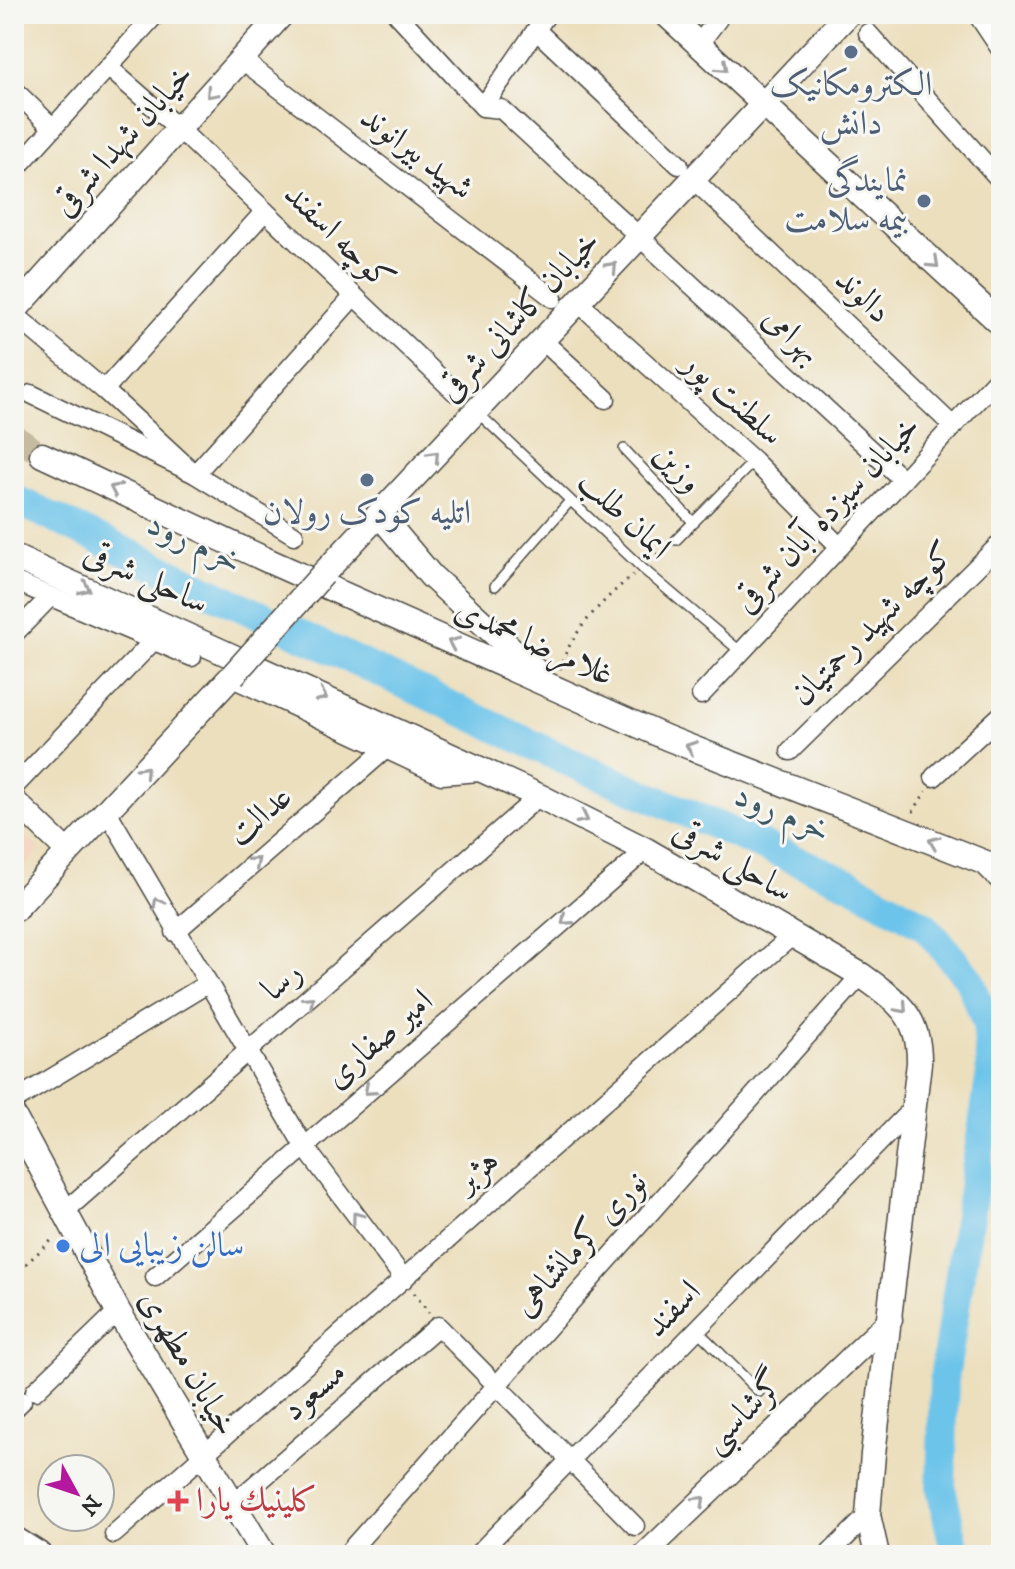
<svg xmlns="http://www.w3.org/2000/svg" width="1015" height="1569" font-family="'IM FELL DW Pica',Amiri,serif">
	<rect width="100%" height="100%" fill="#f6f6f2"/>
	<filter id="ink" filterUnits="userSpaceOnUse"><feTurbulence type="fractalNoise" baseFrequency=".0125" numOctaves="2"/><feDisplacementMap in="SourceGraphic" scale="16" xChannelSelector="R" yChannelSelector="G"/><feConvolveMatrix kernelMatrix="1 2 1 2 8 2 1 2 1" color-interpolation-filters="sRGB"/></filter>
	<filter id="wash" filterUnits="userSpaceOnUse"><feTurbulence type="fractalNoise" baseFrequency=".006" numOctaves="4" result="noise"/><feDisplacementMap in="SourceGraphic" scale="32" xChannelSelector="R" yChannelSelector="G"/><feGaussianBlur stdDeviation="1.8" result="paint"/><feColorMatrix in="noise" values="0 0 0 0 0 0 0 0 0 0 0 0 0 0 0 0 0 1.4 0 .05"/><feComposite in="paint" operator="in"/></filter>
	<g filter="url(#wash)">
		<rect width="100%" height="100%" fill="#ecdfbd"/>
		<polygon fill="#f3d4bf" points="14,826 40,850 14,879"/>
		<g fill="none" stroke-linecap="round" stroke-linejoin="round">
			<polyline stroke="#6dc4ea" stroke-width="30" points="14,499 565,760 851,884 925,926 969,979 987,1023 991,1073 944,1379 941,1488 956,1555"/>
		</g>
	</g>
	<g filter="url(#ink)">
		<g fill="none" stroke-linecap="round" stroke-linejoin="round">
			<polyline stroke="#c5bba0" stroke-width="24" stroke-dasharray="24 12" stroke-linecap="butt" points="14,436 42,455"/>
			<defs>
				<g id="service">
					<polyline points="476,411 642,568 741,652"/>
					<polyline points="624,449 694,523"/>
					<polyline points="676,540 754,461"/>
					<polyline points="495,586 570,501"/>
					<polyline points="697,1330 759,1392"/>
				</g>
				<g id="minor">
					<polyline points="397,14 483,107 547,14"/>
					<polyline points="977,14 1001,50"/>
					<polyline points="536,30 679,165"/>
					<polyline points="868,33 1001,181"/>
					<polyline points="699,44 718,19 715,14"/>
					<polyline points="241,59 553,298"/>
					<polyline points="108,67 179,129 455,392"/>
					<polyline points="14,90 53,128"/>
					<polyline points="483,107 501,109 903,480"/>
					<polyline points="14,171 156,14"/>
					<polyline points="693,179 953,426"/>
					<polyline points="578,302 754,461 840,547"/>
					<polyline points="14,314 104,390 195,474 354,296"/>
					<polyline points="542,340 606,399"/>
					<polyline points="104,390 265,211"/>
					<polyline points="31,394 195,474 294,535"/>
					<polyline points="14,581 192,657"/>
					<polyline points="14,634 50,597"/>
					<polyline points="701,695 1001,375"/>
					<polyline points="790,751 1001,543"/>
					<polyline points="934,777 1001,715"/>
					<polyline points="14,787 155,639"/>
					<polyline points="107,811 304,1146 404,1279"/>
					<polyline points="175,932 387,748"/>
					<polyline points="14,1101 207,984"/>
					<polyline points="65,1211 539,796"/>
					<polyline points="155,1277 646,850"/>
					<polyline points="35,1391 118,1311"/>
					<polyline points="14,1409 22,1401"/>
					<polyline points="233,1504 438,1326 635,1526"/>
					<polyline points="114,1534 793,935"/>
					<polyline points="14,1535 41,1552 38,1555"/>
					<polyline points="346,1555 861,975"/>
					<polyline points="477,1555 913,1108"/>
					<polyline points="828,1555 868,1515"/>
				</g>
				<g id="tertiary">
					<polyline points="14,800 67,851"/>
					<polyline points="644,1555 891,1319"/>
				</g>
				<g id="secondary">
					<polyline points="666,14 1001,324"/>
					<polyline points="14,311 282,14"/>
					<polyline points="42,455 271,562 667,738 986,863 1001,878"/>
					<polyline points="379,514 431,576 539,674"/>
					<path d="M14 557 539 796 646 850 861 975C897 1001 920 1015 919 1063L873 1454 868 1515 877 1555"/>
					<polyline points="323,574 848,14"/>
					<polyline points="14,910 233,675 442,772 479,769"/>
					<polyline points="14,1117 118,1311 264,1555"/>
				</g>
			</defs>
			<use href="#service" stroke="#484641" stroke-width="12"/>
			<use href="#minor" stroke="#484641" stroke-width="21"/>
			<use href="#tertiary" stroke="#484641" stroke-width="25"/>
			<use href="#secondary" stroke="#484641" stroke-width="27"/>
			<g stroke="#484641" stroke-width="3" stroke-dasharray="2 6" stroke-linecap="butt">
				<polyline points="651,560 667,547"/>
				<path d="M560 669C570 632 604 599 633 575"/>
				<polyline points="913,812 926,791"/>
				<polyline points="14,1275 55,1237"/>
				<polyline points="414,1293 429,1313"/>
			</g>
			<use href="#service" stroke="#fff" stroke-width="9"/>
			<use href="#minor" stroke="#fff" stroke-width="18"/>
			<use href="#tertiary" stroke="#fff" stroke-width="22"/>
			<use href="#secondary" stroke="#fff" stroke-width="24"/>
			<defs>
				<polyline id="secondary-bridge" points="233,675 323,574"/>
			</defs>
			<use href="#secondary-bridge" stroke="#484641" stroke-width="27" stroke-linecap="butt"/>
			<use href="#secondary-bridge" stroke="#fff" stroke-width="24"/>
		</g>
		<defs><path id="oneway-chevron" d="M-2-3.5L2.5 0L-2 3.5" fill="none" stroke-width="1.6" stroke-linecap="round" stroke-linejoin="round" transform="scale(2)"/></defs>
		<g stroke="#a0a0a0">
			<use href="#oneway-chevron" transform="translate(723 67) rotate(43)"/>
			<use href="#oneway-chevron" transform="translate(211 93) rotate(132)"/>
			<use href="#oneway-chevron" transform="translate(934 263) rotate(43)"/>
			<use href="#oneway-chevron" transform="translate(612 267) rotate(-47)"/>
			<use href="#oneway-chevron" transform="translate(434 456) rotate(-47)"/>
			<use href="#oneway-chevron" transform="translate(115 489) rotate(-155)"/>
			<use href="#oneway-chevron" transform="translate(85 588) rotate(24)"/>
			<use href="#oneway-chevron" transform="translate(453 643) rotate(-156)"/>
			<use href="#oneway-chevron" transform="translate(322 696) rotate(25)"/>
			<use href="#oneway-chevron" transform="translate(691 747) rotate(-159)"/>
			<use href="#oneway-chevron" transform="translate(144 771) rotate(-47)"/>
			<use href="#oneway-chevron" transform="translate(583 818) rotate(27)"/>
			<use href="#oneway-chevron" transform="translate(934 842) rotate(-158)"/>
			<use href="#oneway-chevron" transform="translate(255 862) rotate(-41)"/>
			<use href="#oneway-chevron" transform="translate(158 903) rotate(-119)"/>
			<use href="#oneway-chevron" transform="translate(566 920) rotate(139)"/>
			<use href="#oneway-chevron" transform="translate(309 1001) rotate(-42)"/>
			<use href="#oneway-chevron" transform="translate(902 1008) rotate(48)"/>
			<use href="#oneway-chevron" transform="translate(369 1090) rotate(139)"/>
			<use href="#oneway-chevron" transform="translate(357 1217) rotate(-127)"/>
			<use href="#oneway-chevron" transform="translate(700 1501) rotate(-44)"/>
		</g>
	</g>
	<g fill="#5c6f8a" stroke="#f6f6f2" stroke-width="3">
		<circle cx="851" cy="52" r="8"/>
		<circle cx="924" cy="201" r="8"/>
		<circle cx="367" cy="480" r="8"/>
	</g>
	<circle fill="#3f7fe0" stroke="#f6f6f2" stroke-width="3" cx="63" cy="1246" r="8"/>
	<path fill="#e0444e" stroke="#f6f6f2" stroke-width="3" d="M174 1489h8v8h8v8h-8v8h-8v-8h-8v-8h8z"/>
	<g text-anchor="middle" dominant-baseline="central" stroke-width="6" stroke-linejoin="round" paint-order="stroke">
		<g font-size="34" fill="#4e5e75" stroke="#f6f6f2">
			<text x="851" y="85">الکترومکانیک<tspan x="851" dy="39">دانش</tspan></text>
			<text x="908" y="181" text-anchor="end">نمایندگی<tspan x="908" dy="39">بیمه سلامت</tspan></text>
			<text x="367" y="513">اتلیه کودک رولان</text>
		</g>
		<g font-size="34" fill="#2b2b2b" stroke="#f6f6f2">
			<text transform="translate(123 140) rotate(-48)">خیابان شهدا شرقی</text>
			<text transform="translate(417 153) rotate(37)">شهید بیرانوند</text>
			<text transform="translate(339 237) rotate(44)">کوچه اسفند</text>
			<text transform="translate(863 296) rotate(44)">دالوند</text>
			<text transform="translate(519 316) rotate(-47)">خیابان کاشانی شرقی</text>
			<text transform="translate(792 335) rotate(43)">بهرامی</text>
			<text transform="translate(733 399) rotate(42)">سلطنت پور</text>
			<text transform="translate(678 468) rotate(47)">وزین</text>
			<text transform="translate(827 514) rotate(-47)">خیابان سیزده آبان شرقی</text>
			<text transform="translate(624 515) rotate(43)">ایمان طلب</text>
			<text transform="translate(146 578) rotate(24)">ساحلی شرقی</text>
			<text transform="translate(873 624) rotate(-45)">کوچه شهید رحمتیان</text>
			<text transform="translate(534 642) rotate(24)">غلامرضا محمدی</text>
			<text transform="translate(260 816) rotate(-41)">عدالت</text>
			<text transform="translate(733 861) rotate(30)">ساحلی شرقی</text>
			<text transform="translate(282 981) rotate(-42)">رسا</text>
			<text transform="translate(379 1039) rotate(-41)">امیر صفاری</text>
			<text transform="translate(477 1171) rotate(-41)">هژبر</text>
			<text transform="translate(580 1244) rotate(-48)">نوری کرمانشاهی</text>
			<text transform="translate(673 1309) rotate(-46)">اسفند</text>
			<text transform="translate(188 1363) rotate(60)">خیابان مطهری</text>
			<text transform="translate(314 1391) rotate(-41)">مسعود</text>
			<text transform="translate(744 1412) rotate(-44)">گرشاسبی</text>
		</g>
		<g font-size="34" fill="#366cbe" stroke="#f6f6f2" text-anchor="start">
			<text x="79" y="1246">سالن زیبایی الی</text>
		</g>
		<g font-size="34" fill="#be3a42" stroke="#f6f6f2" text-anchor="start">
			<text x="196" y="1501">كلينيك يارا</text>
		</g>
		<g font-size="36" font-style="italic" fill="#3f5964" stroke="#f6f6f2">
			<text transform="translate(195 543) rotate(25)">خرم رود</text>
			<text transform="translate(783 813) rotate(23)">خرم رود</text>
		</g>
	</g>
	<rect width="1015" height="1569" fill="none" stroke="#f6f6f2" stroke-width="48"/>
	<g transform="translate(76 1493) rotate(130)"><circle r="38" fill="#f6f6f2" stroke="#a5a5a2" stroke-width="2"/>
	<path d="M0-6L14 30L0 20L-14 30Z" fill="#b5179e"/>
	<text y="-12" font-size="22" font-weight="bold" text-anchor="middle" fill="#2b2b2b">N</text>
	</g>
</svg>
